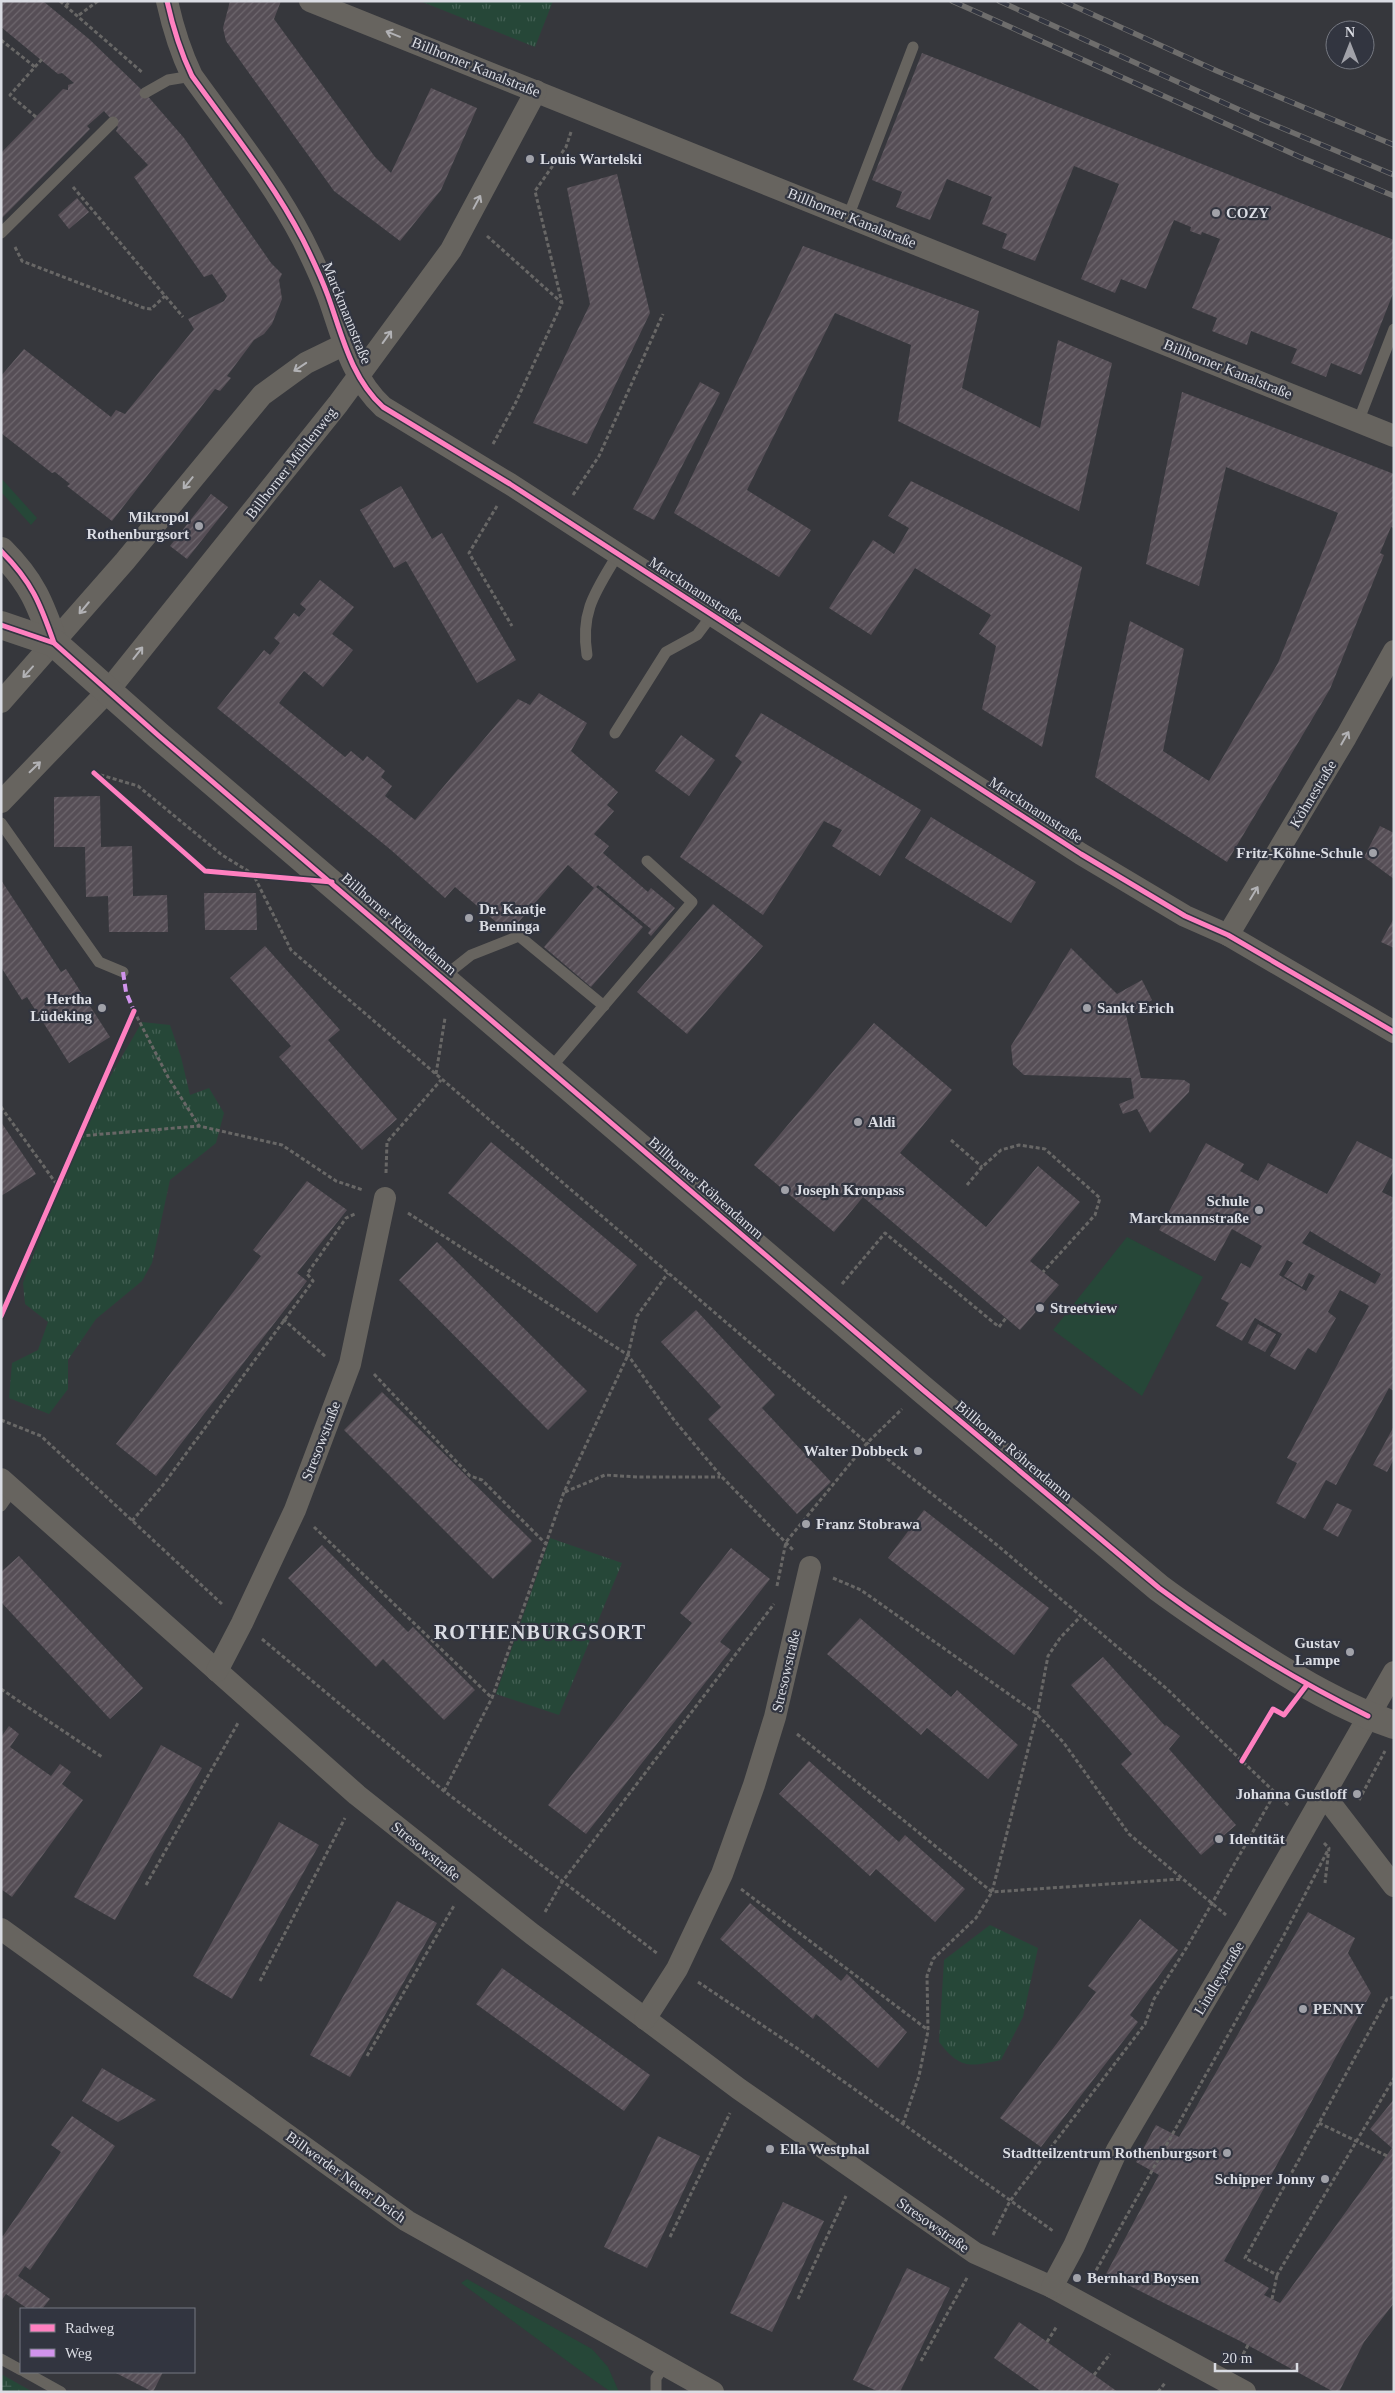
<svg xmlns="http://www.w3.org/2000/svg" width="1395" height="2393" font-family="Georgia,serif">
	<defs>
		<pattern id="wetland-marsh" width="20" height="14" patternUnits="userSpaceOnUse" patternTransform="scale(1.25)"><rect width="20" height="14" fill="#264738"/><path d="M1 5h8M5 5V1M11 12h8M15 12V8" fill="none" stroke="#456155"/></pattern>
		<pattern id="park-tufts" width="24" height="20" patternUnits="userSpaceOnUse" patternTransform="scale(1.25)"><rect width="24" height="20" fill="#264738"/><path d="M3 7l-1-3M5 7V3M7 7l1-3M15 17l-1-3M17 17v-4M19 17l1-3" fill="none" stroke="#456155"/></pattern>
		<pattern id="building-hatch" width="6" height="6" patternUnits="userSpaceOnUse" patternTransform="scale(1.25)"><rect width="6" height="6" fill="#564e56"/><path d="M-1 1l2-2M0 6l6-6M5 7l2-2" fill="none" stroke="#6e676e"/></pattern>
	</defs>
	<rect width="100%" height="100%" fill="#36373c"/>
	<g fill="#264738">
		<polygon points="1,478 37,518 31,525 1,492"/>
		<polygon points="1127,1237 1203,1277 1142,1396 1053,1330"/>
		<polygon points="467,2279 592,2349 608,2367 619,2392 611,2392 578,2369 461,2283"/>
	</g>
	<polygon fill="url(#wetland-marsh)" points="1,2374 33,2392 1,2392"/>
	<g fill="url(#park-tufts)">
		<polygon points="420,1 553,1 535,47"/>
		<polygon points="142,1022 170,1025 181,1057 190,1095 209,1088 224,1113 216,1143 170,1180 152,1263 142,1281 96,1319 68,1360 68,1389 49,1414 9,1398 12,1363 38,1350 48,1322 25,1304 23,1283 82,1125"/>
		<polygon points="550,1538 622,1563 559,1715 496,1694"/>
		<path d="M990 1925 1038 1948 1023 2017 1001 2060C969 2067 960 2069 939 2042L944 1960Z"/>
	</g>
	<g fill="url(#building-hatch)" fill-rule="evenodd">
		<polygon points="1,1 43,1 89,39 145,93 184,138 271,263 282,274 279,280 282,299 272,324 264,334 254,340 227,376 231,378 220,391 215,389 112,521 67,486 70,484 55,472 52,473 1,433 1,376 24,349 111,417 116,410 125,414 194,329 188,319 224,301 227,296 212,274 204,277 134,177 148,165 116,131 118,127 104,111 87,126 90,129 1,219 1,153 63,89 68,90 68,85 74,83 62,73 58,74 1,27"/>
		<polygon points="230,1 281,1 274,19 375,157 391,173 431,88 477,108 441,190 400,241 334,191 226,41 223,28"/>
		<polygon points="922,53 1394,240 1394,291 1361,375 1331,363 1326,377 1291,363 1297,349 1251,331 1247,345 1212,331 1217,318 1192,308 1220,239 1202,232 1201,235 1190,231 1191,227 1174,220 1146,289 1121,279 1115,293 1081,279 1119,184 1074,166 1035,261 1002,248 1007,234 982,224 992,197 947,179 930,220 896,207 902,192 872,180"/>
		<polygon points="617,174 650,313 587,444 533,423 590,304 567,188"/>
		<polygon points="77,198 89,212 69,229 58,215"/>
		<polygon points="803,246 979,311 962,388 1040,428 1058,340 1112,363 1079,511 898,421 911,345 835,313 747,490 811,530 779,577 674,513"/>
		<polygon points="700,382 720,393 654,520 633,509"/>
		<polygon points="1182,392 1394,474 1394,528 1391,527 1380,553 1384,555 1330,689 1227,862 1095,777 1130,621 1184,649 1163,751 1209,781 1278,663 1338,513 1226,467 1199,586 1146,564"/>
		<polygon points="911,481 1082,567 1042,747 982,709 996,646 979,634 991,615 915,568 871,635 829,608 873,540 894,554 909,528 888,516"/>
		<polygon points="401,486 432,539 442,533 516,660 477,683 406,561 394,568 360,510"/>
		<polygon points="211,494 228,507 187,559 170,546"/>
		<polygon points="320,580 354,607 332,634 353,650 323,687 304,671 279,703 345,757 351,751 363,761 367,756 385,771 381,777 392,786 385,796 415,820 518,699 530,705 539,693 587,723 571,751 618,792 607,805 614,811 594,834 609,846 603,853 648,892 651,888 675,908 651,936 648,933 651,929 598,885 596,887 643,927 591,987 544,947 594,888 568,865 509,933 455,887 445,898 391,850 217,708 264,650 270,655 280,643 274,638 294,613 299,617 306,609 300,604"/>
		<polygon points="761,713 921,810 880,876 832,846 842,830 824,821 763,915 680,857 742,762 735,756"/>
		<polygon points="681,735 715,760 689,796 655,771"/>
		<polygon points="100,796 101,847 132,846 133,896 167,895 168,932 109,932 108,896 86,897 85,847 54,847 54,797"/>
		<polygon points="931,817 1036,882 1011,923 905,858"/>
		<polygon points="1380,826 1394,833 1394,879 1364,857"/>
		<polygon points="1,880 61,972 66,969 110,1037 69,1063 27,997 22,1000 1,967"/>
		<polygon points="204,893 256,893 257,930 205,930"/>
		<polygon points="713,904 763,946 687,1034 637,992"/>
		<polygon points="1394,918 1394,948 1381,942"/>
		<polygon points="265,946 340,1030 328,1040 397,1119 362,1150 279,1057 291,1046 230,978"/>
		<polygon points="1071,948 1117,994 1142,980 1152,1000 1126,1015 1141,1078 1184,1080 1190,1084 1189,1092 1150,1133 1137,1109 1123,1114 1119,1104 1134,1098 1131,1078 1024,1075 1013,1065 1011,1046"/>
		<polygon points="874,1023 952,1090 900,1153 986,1227 1038,1166 1080,1202 1030,1261 1059,1285 1020,1330 863,1197 834,1232 754,1165"/>
		<polygon points="1,1122 36,1174 1,1196"/>
		<path d="M1357 1141 1394 1160V1170L1382 1192 1394 1198V1391L1389 1388 1336 1485 1326 1480 1305 1519 1276 1503 1297 1463 1287 1458 1369 1306 1340 1290 1328 1312 1336 1318 1316 1353 1308 1348 1295 1370 1270 1356 1282 1334 1255 1318 1242 1341 1216 1326 1229 1303 1221 1299 1241 1263 1250 1268 1262 1246 1232 1229 1215 1261 1159 1230 1206 1143 1244 1164 1240 1171 1258 1181 1268 1163 1327 1194ZM1310 1231 1381 1274 1375 1284 1302 1243ZM1287 1260 1293 1263 1284 1276 1302 1287 1309 1273 1315 1276 1306 1291 1279 1275Z"/>
		<polygon points="491,1142 637,1265 597,1313 448,1193"/>
		<polygon points="307,1181 347,1210 297,1273 307,1281 156,1476 116,1444 261,1256 253,1250"/>
		<polygon points="437,1242 587,1391 548,1430 399,1280"/>
		<polygon points="696,1310 775,1395 762,1408 831,1482 797,1514 708,1419 721,1407 661,1342"/>
		<polygon points="1258,1324 1276,1334 1265,1352 1248,1343"/>
		<polygon points="382,1392 532,1541 493,1579 344,1430"/>
		<polygon points="1394,1426 1394,1459 1387,1472 1373,1465"/>
		<polygon points="1337,1503 1352,1510 1338,1537 1323,1529"/>
		<polygon points="924,1510 1049,1608 1014,1655 888,1558"/>
		<polygon points="322,1545 408,1632 413,1627 475,1690 444,1720 383,1659 376,1667 288,1578"/>
		<polygon points="731,1548 770,1579 720,1642 731,1650 586,1834 548,1805 692,1623 680,1613"/>
		<polygon points="19,1556 143,1688 110,1719 1,1602 1,1572"/>
		<polygon points="860,1618 951,1697 957,1690 1018,1745 988,1779 927,1728 921,1735 827,1654"/>
		<polygon points="1103,1657 1165,1726 1166,1725 1180,1736 1169,1749 1236,1825 1201,1855 1121,1764 1132,1754 1071,1685"/>
		<polygon points="9,1726 19,1734 10,1747 51,1776 60,1764 71,1772 62,1784 83,1800 12,1897 1,1889 1,1737"/>
		<polygon points="161,1745 202,1768 115,1920 74,1897"/>
		<polygon points="809,1761 899,1842 905,1835 965,1889 935,1922 876,1869 870,1876 779,1794"/>
		<polygon points="279,1822 319,1845 232,1999 193,1976"/>
		<polygon points="397,1901 437,1923 350,2077 310,2055"/>
		<polygon points="750,1903 841,1981 847,1974 907,2032 878,2068 816,2014 813,2019 720,1939"/>
		<polygon points="1308,1912 1355,1938 1348,1953 1371,1993 1224,2261 1269,2288 1264,2295 1280,2303 1392,2148 1370,2129 1394,2099 1394,2303 1364,2342 1339,2392 1334,2392 1240,2341 1106,2274 1159,2175 1136,2162 1156,2125 1179,2137"/>
		<polygon points="1140,1919 1178,1950 1130,2015 1138,2022 1041,2147 1000,2118 1096,1992 1088,1986"/>
		<polygon points="502,1968 650,2075 624,2111 476,2004"/>
		<polygon points="102,2068 156,2100 118,2122 82,2101"/>
		<polygon points="72,2116 115,2146 30,2270 25,2266 18,2276 50,2299 42,2309 28,2309 6,2294 1,2301 1,2235 3,2236 61,2152 51,2145"/>
		<polygon points="658,2136 700,2156 647,2268 604,2247"/>
		<polygon points="783,2202 824,2221 772,2332 730,2313"/>
		<polygon points="907,2268 950,2288 900,2392 879,2392 853,2380"/>
		<polygon points="1019,2322 1094,2375 1118,2392 1042,2392 994,2358"/>
		<polygon points="114,2372 163,2372 153,2392"/>
	</g>
	<g fill="none" stroke-linecap="round" stroke-linejoin="round">
		<g stroke="#686766" stroke-width="3" stroke-dasharray="4 2.5" stroke-linecap="butt">
			<polyline points="60,1 143,73"/>
			<polyline points="66,6 70,1"/>
			<polyline points="79,15 98,1"/>
			<polyline points="1,40 35,67"/>
			<polyline points="36,117 10,95 42,59"/>
			<polyline points="73,187 183,317"/>
			<polyline points="487,236 562,303"/>
			<polyline points="15,247 22,261 144,308 151,309 165,296"/>
			<polyline points="493,444 515,404 562,303 535,191 566,147 571,132"/>
			<polyline points="573,495 599,456 663,314"/>
			<polyline points="497,506 469,553 512,626"/>
			<polyline points="94,773 138,786 222,855 253,874 291,950 867,1443 997,1545 1167,1689 1289,1806"/>
			<polyline points="134,1011 168,1077 199,1126"/>
			<polyline points="436,1074 445,1018"/>
			<polyline points="1,1107 58,1186"/>
			<polyline points="80,1136 199,1126 282,1145 336,1181 363,1190"/>
			<polyline points="951,1140 982,1167"/>
			<polyline points="386,1173 387,1142 441,1080"/>
			<polyline points="967,1185 982,1167 1001,1150 1019,1145 1045,1149 1100,1198 1095,1215 1043,1272"/>
			<polyline points="408,1213 628,1355 674,1420 721,1476 794,1551"/>
			<polyline points="842,1284 885,1233 999,1327 1006,1318"/>
			<polyline points="283,1319 326,1357"/>
			<polyline points="374,1374 470,1476 482,1480 545,1543"/>
			<polyline points="1,1420 41,1436 223,1605"/>
			<polyline points="565,1492 605,1475 637,1477 720,1477"/>
			<polyline points="132,1521 163,1485 313,1281 307,1274 346,1218 355,1214"/>
			<polyline points="314,1527 492,1698"/>
			<polyline points="833,1578 861,1590 1037,1714 1064,1743 1129,1834 1226,1915"/>
			<polyline points="777,1586 786,1542 867,1443 902,1409"/>
			<polyline points="262,1639 444,1791 658,1954"/>
			<polyline points="1,1689 102,1757"/>
			<polyline points="797,1734 992,1892 1182,1879"/>
			<polyline points="444,1791 492,1698 564,1492 628,1355 637,1316 668,1273"/>
			<polyline points="1359,1800 1385,1751"/>
			<polyline points="1324,1843 1329,1848 1325,1883"/>
			<polyline points="146,1885 238,1723"/>
			<polyline points="741,1889 928,2030"/>
			<polyline points="545,1912 562,1882 774,1604"/>
			<polyline points="260,1981 345,1818"/>
			<polyline points="698,1982 801,2051 1053,2231"/>
			<polyline points="1394,1997 1387,1999 1245,2258 1277,2275 1394,2078"/>
			<polyline points="367,2056 455,1904"/>
			<polyline points="1319,2123 1387,2156"/>
			<polyline points="903,2124 919,2076 928,2031 927,1976 933,1959 976,1918 992,1892 1037,1714 1048,1656 1060,1638 1080,1617"/>
			<polyline points="993,2235 1010,2201 1145,2024 1154,1999 1187,1947 1275,1793"/>
			<polyline points="670,2237 730,2113"/>
			<polyline points="1093,2276 1283,1937 1328,1850"/>
			<polyline points="798,2299 846,2196"/>
			<polyline points="1272,2299 1277,2275"/>
			<polyline points="1047,2342 1057,2326"/>
			<polyline points="1240,2360 1248,2345"/>
			<polyline points="921,2361 968,2276"/>
			<polyline points="1094,2375 1110,2354"/>
			<polyline points="1158,2392 1165,2383"/>
		</g>
		<g stroke="#67645f" stroke-width="11">
			<polyline points="145,93 168,80 192,76"/>
			<polyline points="848,217 913,47"/>
			<polyline points="1,233 113,122"/>
			<polyline points="1358,422 1394,329"/>
			<path d="M587 655C580 611 596 591 618 554"/>
			<polyline points="615,733 666,652 697,635 712,615"/>
			<polyline points="1,823 99,962 123,972"/>
			<polyline points="442,978 471,955 519,936 604,1006"/>
			<polyline points="549,1070 692,902 647,861"/>
			<polyline points="1,1506 13,1489"/>
			<polyline points="1,2359 21,2370"/>
			<polyline points="25,2372 61,2392"/>
			<polyline points="656,2392 656,2378 665,2365"/>
		</g>
		<g stroke="#67645f" stroke-width="22">
			<path d="M167 1C173 28 180 51 192 76 230 129 273 182 303 240 312 258 321 277 328 296 342 335 351 378 383 407L510 484 1081 854 1185 916 1228 935 1394 1032"/>
			<polyline points="310,1 1394,436"/>
			<polyline points="1,702 125,561 262,395 306,363 343,345"/>
			<polyline points="1,802 108,691 338,404 451,250 536,91"/>
			<polyline points="1228,935 1346,737 1394,651"/>
			<polyline points="1,1479 357,1795 532,1934 739,2089 975,2253 1052,2287 1245,2392"/>
			<polyline points="217,1671 242,1623 295,1510 350,1364 385,1198"/>
			<polyline points="1324,1795 1394,1886"/>
			<polyline points="1,1929 407,2221 713,2392"/>
			<polyline points="645,2019 677,1969 722,1874 754,1785 775,1717 810,1567"/>
			<polyline points="1052,2287 1074,2246 1117,2150 1246,1931 1394,1672"/>
		</g>
		<g stroke="#67645f" stroke-width="28">
			<path d="M1 551C32 582 40 603 54 643"/>
			<path d="M1 625 54 643 159 736 922 1389 1159 1588C1190 1611 1222 1632 1255 1653 1299 1681 1344 1708 1394 1725"/>
		</g>
		<defs>
			<g id="rail">
				<polyline points="952,1 1300,157 1394,196"/>
				<polyline points="999,1 1253,116 1394,175"/>
				<polyline points="1063,1 1217,71 1394,145"/>
			</g>
		</defs>
		<use href="#rail" stroke="#6e6d6c" stroke-width="5.5"/>
		<use href="#rail" stroke="#323540" stroke-width="4" stroke-dasharray="11" stroke-linecap="butt"/>
		<polyline stroke="#d193ec" stroke-width="4" stroke-dasharray="8 4" stroke-linecap="butt" points="123,972 126,992 134,1011 132,1015"/>
		<defs>
			<g id="cycleway">
				<path d="M167 1C173 28 180 51 192 76 230 129 273 182 303 240 312 258 321 277 328 296 342 335 351 378 383 407L510 484 1081 854 1185 916 1228 935 1394 1032"/>
				<path d="M1 551C32 582 40 603 54 643"/>
				<path d="M1 625 54 643 159 736 922 1389 1159 1588C1225 1637 1295 1680 1368 1716"/>
				<polyline points="94,773 205,871 332,882"/>
				<polyline points="1,1316 134,1011"/>
				<polyline points="1242,1761 1273,1709 1284,1715 1306,1686"/>
			</g>
		</defs>
		<use href="#cycleway" stroke="#323540" stroke-width="8"/>
		<use href="#cycleway" stroke="#ff80c0" stroke-width="5"/>
	</g>
	<defs><path id="oneway-shaft" d="M-6 0H5M1.5-3L5.5 0L1.5 3" fill="none" stroke-width="1.6" stroke-linecap="round" stroke-linejoin="round" transform="scale(1.25)"/></defs>
	<g stroke="#b2b2b5">
		<use href="#oneway-shaft" transform="translate(393 34) rotate(-158)"/>
		<use href="#oneway-shaft" transform="translate(477 202) rotate(-62)"/>
		<use href="#oneway-shaft" transform="translate(387 337) rotate(-54)"/>
		<use href="#oneway-shaft" transform="translate(300 367) rotate(146)"/>
		<use href="#oneway-shaft" transform="translate(188 483) rotate(129)"/>
		<use href="#oneway-shaft" transform="translate(84 608) rotate(130)"/>
		<use href="#oneway-shaft" transform="translate(138 653) rotate(-52)"/>
		<use href="#oneway-shaft" transform="translate(28 672) rotate(132)"/>
		<use href="#oneway-shaft" transform="translate(1345 738) rotate(-60)"/>
		<use href="#oneway-shaft" transform="translate(35 767) rotate(-44)"/>
		<use href="#oneway-shaft" transform="translate(1254 893) rotate(-59)"/>
	</g>
	<g fill="#a1a2a9" stroke="#323540" stroke-width="2">
		<circle cx="530" cy="159" r="5"/>
		<circle cx="1216" cy="213" r="5"/>
		<circle cx="199" cy="526" r="5"/>
		<circle cx="1373" cy="853" r="5"/>
		<circle cx="469" cy="918" r="5"/>
		<circle cx="102" cy="1008" r="5"/>
		<circle cx="1087" cy="1008" r="5"/>
		<circle cx="858" cy="1122" r="5"/>
		<circle cx="785" cy="1190" r="5"/>
		<circle cx="1259" cy="1210" r="5"/>
		<circle cx="1040" cy="1308" r="5"/>
		<circle cx="918" cy="1451" r="5"/>
		<circle cx="806" cy="1524" r="5"/>
		<circle cx="1350" cy="1652" r="5"/>
		<circle cx="1357" cy="1794" r="5"/>
		<circle cx="1219" cy="1839" r="5"/>
		<circle cx="1303" cy="2009" r="5"/>
		<circle cx="770" cy="2149" r="5"/>
		<circle cx="1227" cy="2153" r="5"/>
		<circle cx="1325" cy="2179" r="5"/>
		<circle cx="1077" cy="2278" r="5"/>
	</g>
	<g text-anchor="middle" dominant-baseline="central" stroke-width="4.5" stroke-linejoin="round" paint-order="stroke">
		<g font-size="15" fill="#dadce3" stroke="#323540">
			<text transform="translate(476 67) rotate(22)">Billhorner Kanalstraße</text>
			<text transform="translate(852 218) rotate(22)">Billhorner Kanalstraße</text>
			<text transform="translate(347 313) rotate(68)">Marckmannstraße</text>
			<text transform="translate(1228 369) rotate(22)">Billhorner Kanalstraße</text>
			<text transform="translate(291 463) rotate(-52)">Billhorner Mühlenweg</text>
			<text transform="translate(696 590) rotate(33)">Marckmannstraße</text>
			<text transform="translate(1313 794) rotate(-59)">Köhnestraße</text>
			<text transform="translate(1036 810) rotate(33)">Marckmannstraße</text>
			<text transform="translate(399 924) rotate(41)">Billhorner Röhrendamm</text>
			<text transform="translate(706 1188) rotate(41)">Billhorner Röhrendamm</text>
			<text transform="translate(321 1441) rotate(-69)">Stresowstraße</text>
			<text transform="translate(1014 1451) rotate(40)">Billhorner Röhrendamm</text>
			<text transform="translate(786 1671) rotate(-77)">Stresowstraße</text>
			<text transform="translate(426 1851) rotate(39)">Stresowstraße</text>
			<text transform="translate(1219 1978) rotate(-59)">Lindleystraße</text>
			<text transform="translate(346 2177) rotate(36)">Billwerder Neuer Deich</text>
			<text transform="translate(933 2225) rotate(35)">Stresowstraße</text>
		</g>
		<g font-size="15" font-weight="bold" fill="#dadce3" stroke="#323540" text-anchor="start">
			<text x="540" y="159">Louis Wartelski</text>
			<text x="1226" y="213">COZY</text>
			<text x="189" y="517" text-anchor="end">Mikropol<tspan x="189" dy="17">Rothenburgsort</tspan></text>
			<text x="1363" y="853" text-anchor="end">Fritz-Köhne-Schule</text>
			<text x="479" y="909">Dr. Kaatje<tspan x="479" dy="17">Benninga</tspan></text>
			<text x="92" y="999" text-anchor="end">Hertha<tspan x="92" dy="17">Lüdeking</tspan></text>
			<text x="1097" y="1008">Sankt Erich</text>
			<text x="868" y="1122">Aldi</text>
			<text x="795" y="1190">Joseph Kronpass</text>
			<text x="1249" y="1201" text-anchor="end">Schule<tspan x="1249" dy="17">Marckmannstraße</tspan></text>
			<text x="1050" y="1308">Streetview</text>
			<text x="908" y="1451" text-anchor="end">Walter Dobbeck</text>
			<text x="816" y="1524">Franz Stobrawa</text>
			<text x="1340" y="1643" text-anchor="end">Gustav<tspan x="1340" dy="17">Lampe</tspan></text>
			<text x="1347" y="1794" text-anchor="end">Johanna Gustloff</text>
			<text x="1229" y="1839">Identität</text>
			<text x="1313" y="2009">PENNY</text>
			<text x="780" y="2149">Ella Westphal</text>
			<text x="1217" y="2153" text-anchor="end">Stadtteilzentrum Rothenburgsort</text>
			<text x="1315" y="2179" text-anchor="end">Schipper Jonny</text>
			<text x="1087" y="2278">Bernhard Boysen</text>
		</g>
		<g font-size="20" font-weight="bold" letter-spacing="1" fill="#dadce3" stroke="#323540">
			<text x="540" y="1632">ROTHENBURGSORT</text>
		</g>
	</g>
	<rect width="1395" height="2393" fill="none" stroke="#dadce3" stroke-width="5"/>
	<rect x="20" y="2308" width="175" height="65" fill="#323540" stroke="#757881"/>
	<rect x="30" y="2324" width="25" height="8" fill="#ff80c0" stroke="#757881"/>
	<text x="65" y="2333" font-size="15" fill="#dadce3">Radweg</text>
	<rect x="30" y="2349" width="25" height="8" fill="#d193ec" stroke="#757881"/>
	<text x="65" y="2358" font-size="15" fill="#dadce3">Weg</text>
	<g transform="translate(1350 45)"><circle r="24" fill="#323540" stroke="#757881"/>
	<path d="M0-4L9 19L0 12L-9 19Z" fill="#a1a2a9"/>
	<text y="-8" font-size="14" font-weight="bold" text-anchor="middle" fill="#dadce3">N</text>
	</g>
	<path d="M1215 2363v8h82v-8" fill="none" stroke="#dadce3" stroke-width="2.5"/>
	<text x="1222" y="2363" font-size="15" fill="#dadce3" stroke="#323540" stroke-width="4" paint-order="stroke">20 m</text>
</svg>
